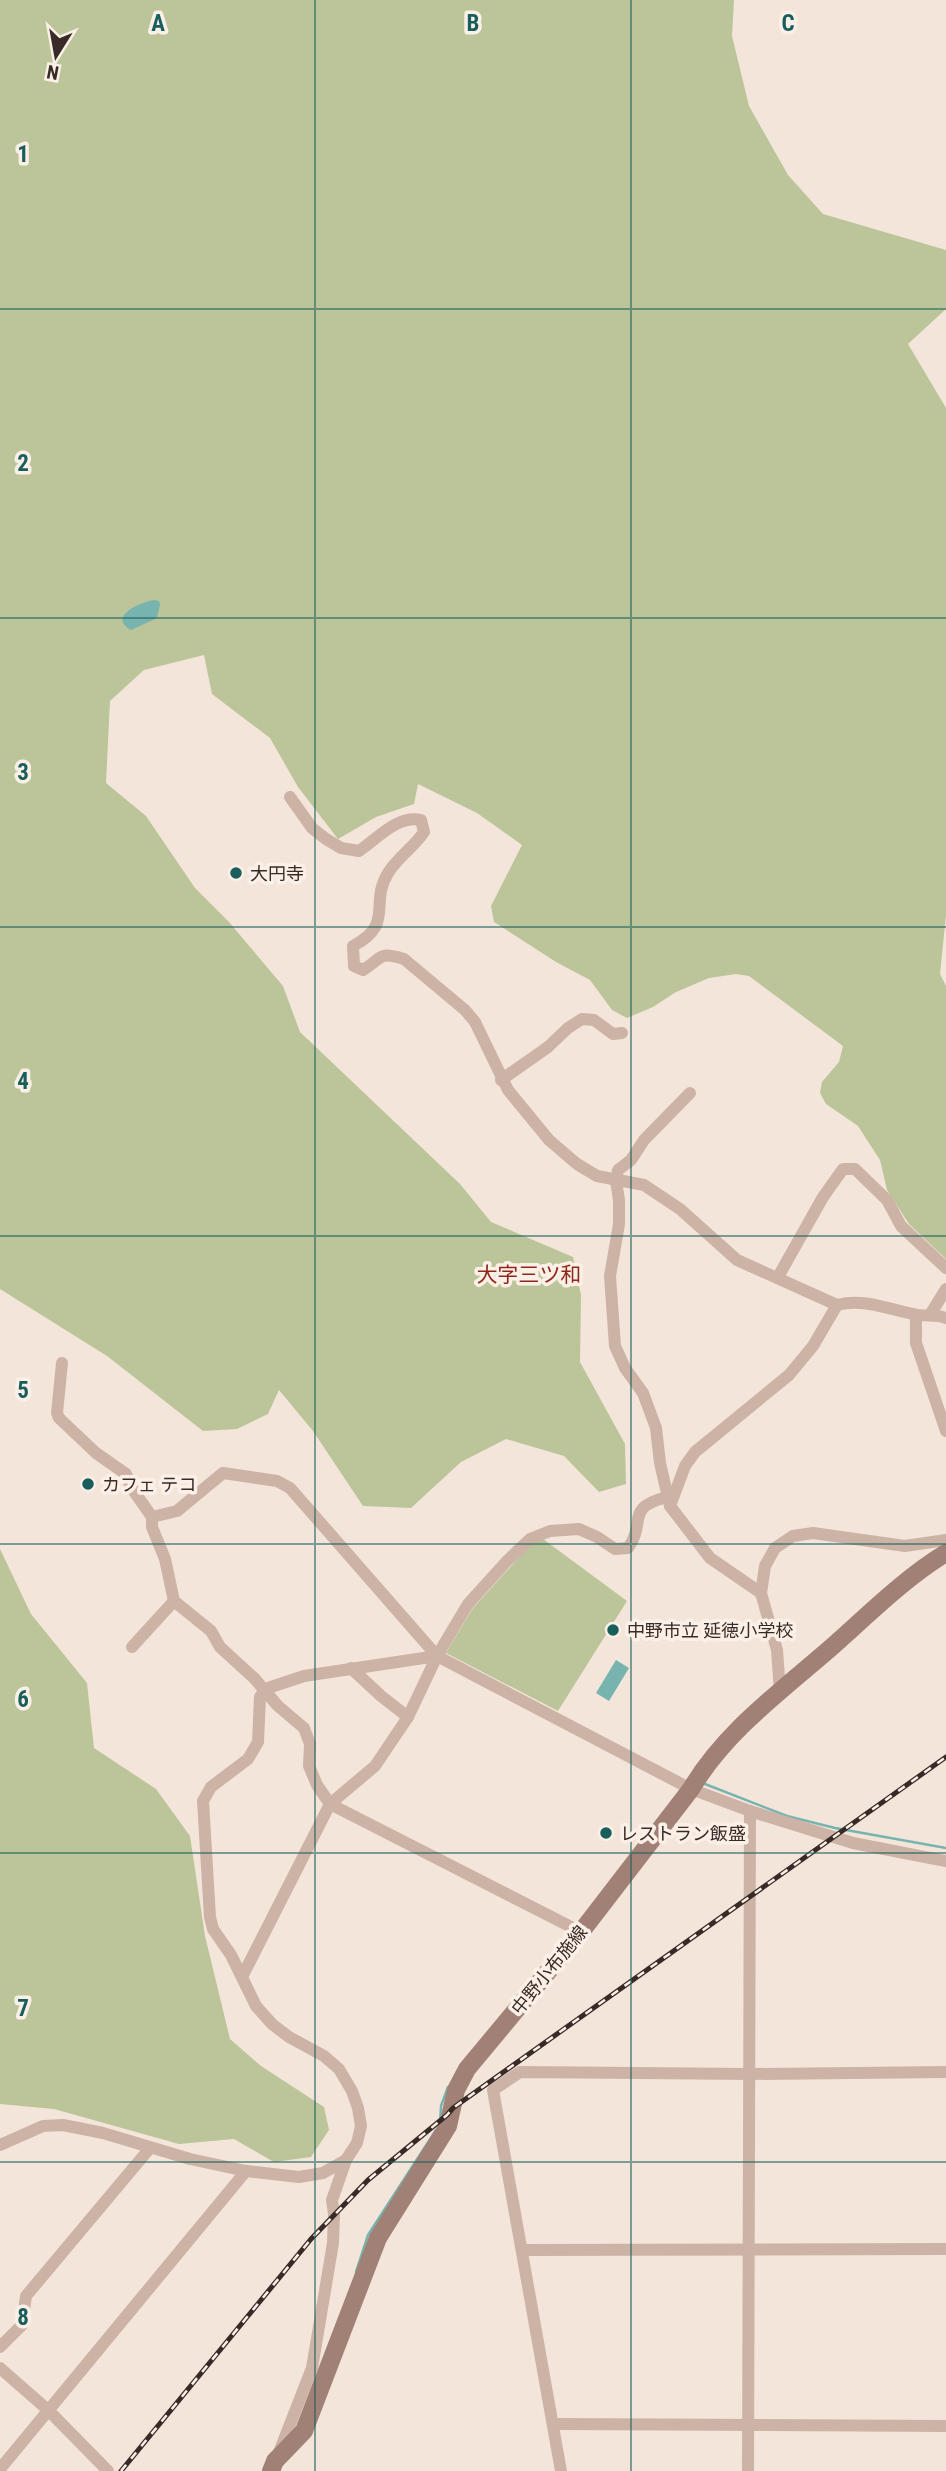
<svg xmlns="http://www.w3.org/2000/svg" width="946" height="2471" font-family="'Roboto Condensed','Noto Sans JP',sans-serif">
	<rect width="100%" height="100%" fill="#f4e5db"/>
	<g fill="#bbc599">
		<polygon points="0,0 734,0 732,36 749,106 788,175 823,214 946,250 946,309 908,344 946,408 946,915 940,974 946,986 946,1259 909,1224 887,1190 880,1160 858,1126 826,1104 820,1093 822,1082 839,1062 843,1046 749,976 736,974 709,978 676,992 653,1007 627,1018 612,1010 590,980 556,962 494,922 491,906 522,845 477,813 418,784 414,804 376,817 338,839 298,787 270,738 212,694 204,655 144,670 110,701 106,783 146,816 195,888 229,922 283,986 300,1032 460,1184 491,1222 573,1257 581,1295 580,1362 625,1444 626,1484 599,1492 564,1456 506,1439 461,1462 411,1508 363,1506 313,1431 279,1390 268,1414 237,1429 203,1431 107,1356 0,1289"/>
		<polygon points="543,1539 627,1601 558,1711 446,1653 473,1608 531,1544"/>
		<polygon points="0,1549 31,1614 87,1683 94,1748 156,1789 190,1836 205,1936 230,2039 261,2066 324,2107 329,2130 311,2157 274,2162 234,2139 179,2144 54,2109 0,2104"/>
	</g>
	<g fill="#77b4af">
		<path d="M154 600 159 601 160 605 157 618 131 630C107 617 140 602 154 600Z"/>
		<polygon points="616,1660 629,1668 609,1701 596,1693"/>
	</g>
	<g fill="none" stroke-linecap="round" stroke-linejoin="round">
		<g stroke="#77b4af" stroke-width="2.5">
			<polyline points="705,1784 787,1816 835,1828 946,1848"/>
			<polyline points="440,2124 441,2106 448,2087"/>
			<polyline points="356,2272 368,2235 436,2130"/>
		</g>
		<g stroke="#cdb3a5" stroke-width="12">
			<path d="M290 797 312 828 326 839 341 848 359 851C377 839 397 815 421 820L424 832C414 847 398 857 388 873 369 904 395 924 353 946L354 966 363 970C383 958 377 951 404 959L465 1010 475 1022 508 1090 549 1140 577 1164 597 1176 644 1185 680 1209 737 1260 837 1305C863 1298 888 1309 913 1314 924 1317 935 1314 946 1318"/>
			<polyline points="501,1080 548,1047 568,1028 582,1019 594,1020 613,1034 622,1033"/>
			<polyline points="690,1093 644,1140 631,1160 618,1170 616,1181 619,1200 619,1224 610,1276 615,1346 625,1368 643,1393 656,1428 660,1463 670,1506 710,1558 761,1593"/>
			<polyline points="778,1277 823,1197 843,1169 855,1169 887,1200 901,1226 946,1268"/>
			<polyline points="916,1315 916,1343 946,1431"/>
			<polyline points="930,1315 946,1289"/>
			<polyline points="62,1363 57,1413 59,1418 96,1453 126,1474 131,1487 152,1517 152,1527 165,1559 174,1601 211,1631 220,1647 254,1678 278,1706 304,1728 310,1744 309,1766 317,1785 330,1804 581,1932"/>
			<polyline points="670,1506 685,1466 695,1452 789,1375 813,1346 837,1305"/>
			<polyline points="152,1517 177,1511 223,1473 277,1481 290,1488 437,1656 691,1789 750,1811 853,1843 946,1861"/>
			<polyline points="132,1647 174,1601"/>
			<polyline points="351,1668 381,1696 408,1717"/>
			<polyline points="780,1692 777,1650 761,1593 765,1566 775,1548 793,1536 813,1533 905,1546 946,1540"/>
			<path d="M242 1977 330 1804 375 1766 408 1717 437 1656 468 1604 507 1561 530 1539 550 1531 579 1529 597 1537 615 1549 628 1548C647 1522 624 1508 667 1497"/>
			<polyline points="0,2145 43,2126 63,2125 103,2133 190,2159 246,2171 299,2177 323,2173 346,2160"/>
			<polyline points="522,2250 946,2249"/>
			<polyline points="0,2347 22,2325 26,2296 150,2148"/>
			<polyline points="0,2368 48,2410 108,2471"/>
			<polyline points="553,2424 946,2426"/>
			<polyline points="278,2455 312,2368 333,2243 334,2214 332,2200 346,2160 357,2143 361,2126 358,2108 352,2091 339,2069 324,2056 289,2037 272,2024 256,2006 231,1955 213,1929 210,1917 203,1801 211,1787 248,1759 258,1742 260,1697 265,1689 304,1676 437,1656"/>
			<polyline points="0,2469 246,2171"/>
			<polyline points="561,2471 493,2090 520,2072 751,2074 946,2072"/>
			<polyline points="748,2471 750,1811"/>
		</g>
		<path stroke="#a18176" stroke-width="18" d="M271 2471 275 2461 304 2431 378 2238 448 2126 456 2090 467 2069 581 1932 691 1789C726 1730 784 1689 834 1645 870 1613 905 1578 946 1553"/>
		<defs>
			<polyline id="rail" points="121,2471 311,2239 368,2180 447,2115 453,2108 946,1757"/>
		</defs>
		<use href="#rail" stroke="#382b27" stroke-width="5"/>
		<use href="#rail" stroke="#fbf0e7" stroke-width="2.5" stroke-dasharray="8" stroke-linecap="butt"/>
	</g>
	<path fill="none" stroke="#195e5b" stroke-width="2" stroke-opacity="0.55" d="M315 0V2471M631 0V2471M0 309H946M0 618H946M0 927H946M0 1236H946M0 1544H946M0 1853H946M0 2162H946"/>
	<g fill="#195e5b" stroke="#fbf0e7" stroke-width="2.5">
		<circle cx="236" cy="873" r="7"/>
		<circle cx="88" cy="1484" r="7"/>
		<circle cx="613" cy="1630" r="7"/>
		<circle cx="606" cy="1833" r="7"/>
	</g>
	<g text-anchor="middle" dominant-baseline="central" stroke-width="7" stroke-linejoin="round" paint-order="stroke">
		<g font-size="18" fill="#382b27" stroke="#fbf0e7" text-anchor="start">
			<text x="250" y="873">大円寺</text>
			<text x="102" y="1484">カフェ テコ</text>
			<text x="627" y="1630">中野市立 延徳小学校</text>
			<text x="620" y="1833">レストラン飯盛</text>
		</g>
		<g font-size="18" fill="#382b27" stroke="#fbf0e7">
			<text transform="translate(549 1970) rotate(-51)">中野小布施線</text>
		</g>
		<g font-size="21" fill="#8f2819" stroke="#fbf0e7">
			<text x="529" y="1275">大字三ツ和</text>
		</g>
	</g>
	<g font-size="23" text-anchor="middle" font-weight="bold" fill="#195e5b" stroke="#fbf0e7" stroke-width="7" stroke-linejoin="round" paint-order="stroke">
		<text x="158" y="31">A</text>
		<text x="473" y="31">B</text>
		<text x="788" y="31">C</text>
		<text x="23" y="162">1</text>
		<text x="23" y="471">2</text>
		<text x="23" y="780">3</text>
		<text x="23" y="1089">4</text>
		<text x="23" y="1398">5</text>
		<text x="23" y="1707">6</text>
		<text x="23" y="2016">7</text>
		<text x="23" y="2325">8</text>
	</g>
	<g transform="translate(56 56) rotate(191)" stroke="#fbf0e7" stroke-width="5" paint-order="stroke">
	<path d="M0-5L12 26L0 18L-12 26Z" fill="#382b27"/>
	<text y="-10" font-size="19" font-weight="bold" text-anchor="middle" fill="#382b27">N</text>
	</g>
</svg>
